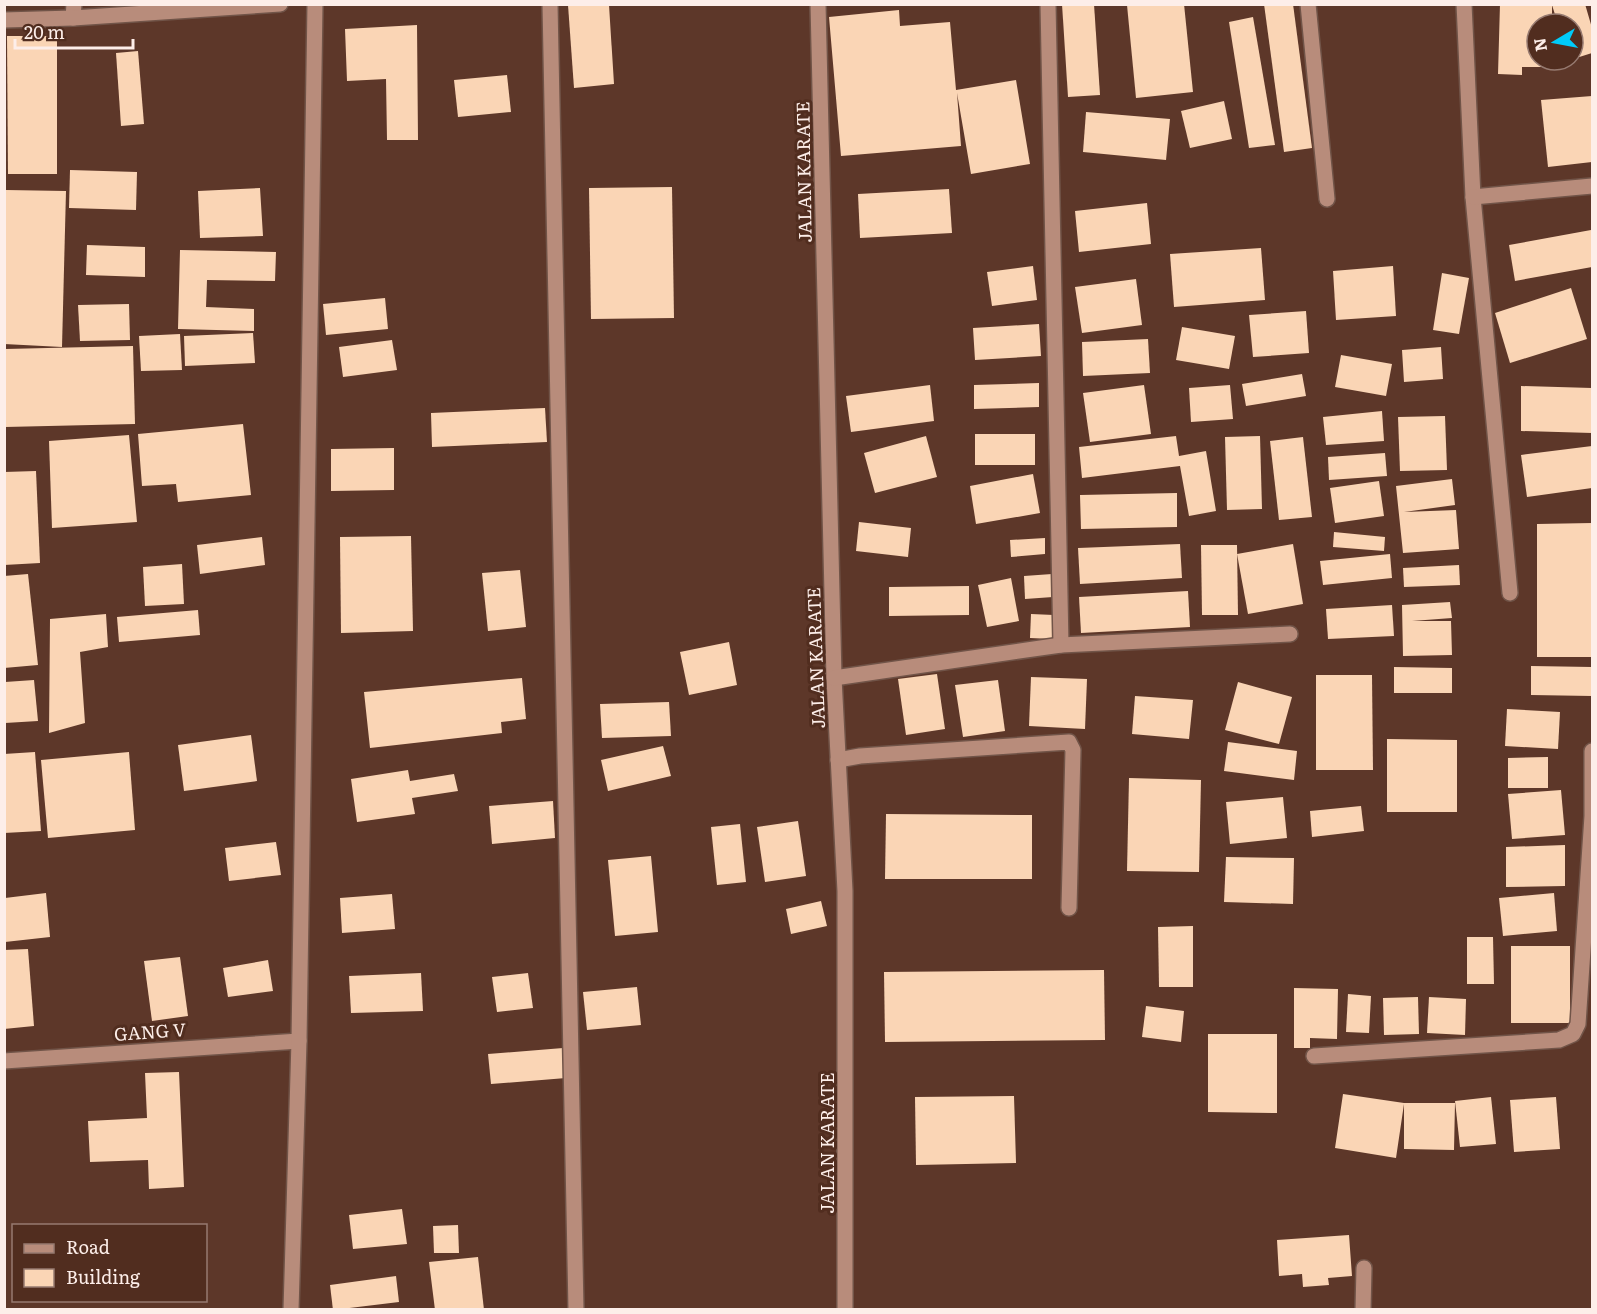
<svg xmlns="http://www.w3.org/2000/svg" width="1597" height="1314" font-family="Literata,serif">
	<rect width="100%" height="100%" fill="#5d3729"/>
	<g fill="#fad5b5">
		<polygon points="1062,4 1094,4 1100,95 1068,97"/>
		<polygon points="1184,4 1193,92 1136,98 1127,5"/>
		<polygon points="1264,4 1293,4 1312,148 1284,152"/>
		<polygon points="1500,4 1552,5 1552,24 1537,24 1537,60 1551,60 1551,67 1522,67 1522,75 1498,74"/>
		<polygon points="1585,4 1592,28 1592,53 1573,59 1573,24 1558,24 1552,5"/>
		<polygon points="568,5 609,5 614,84 574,88"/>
		<polygon points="899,10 900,26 950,22 956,90 1016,80 1030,164 971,174 957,93 961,146 841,156 829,17"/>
		<polygon points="1253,17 1275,145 1249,148 1229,22"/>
		<polygon points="417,25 418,140 387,140 386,79 347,81 345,29"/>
		<polygon points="7,36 57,36 57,174 8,174"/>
		<polygon points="138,51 144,124 121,126 116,53"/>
		<polygon points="507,75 511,112 458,117 454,80"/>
		<polygon points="1592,96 1592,162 1548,167 1541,100"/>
		<polygon points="1224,101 1232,139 1190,148 1181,111"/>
		<polygon points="1086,112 1170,119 1166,160 1083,152"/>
		<polygon points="70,170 137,172 136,210 69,208"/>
		<polygon points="672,187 674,318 591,319 589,188"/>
		<polygon points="260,188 263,236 200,238 198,191"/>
		<polygon points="949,189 952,233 860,238 858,194"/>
		<polygon points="6,190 66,191 62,347 4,344"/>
		<polygon points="1147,203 1151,244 1079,252 1075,211"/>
		<polygon points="1591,230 1592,267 1515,281 1509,245"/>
		<polygon points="87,245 145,247 145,277 86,275"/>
		<polygon points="1261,248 1265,300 1174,307 1170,254"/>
		<polygon points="180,250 276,252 275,281 207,280 206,307 254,309 254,331 178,329"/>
		<polygon points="1033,266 1037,300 992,306 987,272"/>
		<polygon points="1393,266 1396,316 1336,320 1333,271"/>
		<polygon points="1442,273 1469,278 1459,334 1433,330"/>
		<polygon points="1136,279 1142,325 1082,333 1075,287"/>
		<polygon points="1571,288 1587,339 1510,363 1495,313"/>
		<polygon points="385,298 388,329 326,335 323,304"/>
		<polygon points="129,304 130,340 80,341 78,305"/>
		<polygon points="1306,311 1309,353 1253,357 1249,315"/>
		<polygon points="1039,324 1041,356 975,360 973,328"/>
		<polygon points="1182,327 1235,336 1229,369 1176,360"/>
		<polygon points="253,333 255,363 185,366 184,336"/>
		<polygon points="180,334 182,370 141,371 139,336"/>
		<polygon points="1148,339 1150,373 1083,376 1082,342"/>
		<polygon points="392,340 397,370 343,377 339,347"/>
		<polygon points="133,346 135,424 5,427 5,349"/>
		<polygon points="1441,347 1443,379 1404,382 1402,350"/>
		<polygon points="1341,355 1392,364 1386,396 1335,387"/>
		<polygon points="1302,374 1306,396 1246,406 1242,384"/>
		<polygon points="1039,383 1039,407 974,409 974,385"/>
		<polygon points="930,385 934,421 851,432 846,396"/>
		<polygon points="1144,385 1151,434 1090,442 1083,393"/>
		<polygon points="1230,385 1233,419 1191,422 1189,388"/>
		<polygon points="1521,386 1592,388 1592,433 1521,431"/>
		<polygon points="545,408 547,442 432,447 431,413"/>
		<polygon points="1382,411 1384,441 1326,445 1323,417"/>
		<polygon points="1445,416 1447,470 1400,471 1398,417"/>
		<polygon points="243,424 251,495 178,502 176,484 142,486 138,434"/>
		<rect x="975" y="434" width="60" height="31"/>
		<polygon points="129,435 137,522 52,528 49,441"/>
		<polygon points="926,436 937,477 875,493 864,453"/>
		<polygon points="1176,436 1179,456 1206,451 1216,511 1189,516 1180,466 1082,478 1079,447"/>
		<polygon points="1260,436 1262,509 1227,510 1225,437"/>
		<polygon points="1303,437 1312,517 1279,520 1270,441"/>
		<polygon points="1592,446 1592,488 1527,497 1521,455"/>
		<polygon points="394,448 394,490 331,491 331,449"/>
		<polygon points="1385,453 1387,476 1329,480 1328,457"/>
		<polygon points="36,471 40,563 4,565 4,472"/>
		<polygon points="1033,474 1040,513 976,524 970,486"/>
		<polygon points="1452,479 1455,505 1404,512 1456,510 1459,549 1403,553 1396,486"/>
		<polygon points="1379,481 1384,516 1335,523 1330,488"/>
		<polygon points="1177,493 1177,527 1081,529 1080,495"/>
		<polygon points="859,522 911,528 908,557 856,551"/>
		<polygon points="1592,523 1592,657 1537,657 1537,524"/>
		<polygon points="1334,532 1385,537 1384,551 1333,547"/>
		<polygon points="411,536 413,631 341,633 340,537"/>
		<polygon points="262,537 265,565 200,574 197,545"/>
		<polygon points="1045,538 1045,554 1011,557 1010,540"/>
		<polygon points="1180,544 1182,578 1080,584 1078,548"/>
		<polygon points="1293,544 1303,604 1248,614 1237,554"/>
		<polygon points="1201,545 1237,545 1238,615 1202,615"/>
		<polygon points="1390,554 1392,578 1323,585 1320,561"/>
		<polygon points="182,564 184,604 145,606 143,567"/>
		<polygon points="1459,565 1460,585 1404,587 1403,568"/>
		<polygon points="520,570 526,627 488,631 482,573"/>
		<polygon points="28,574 38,665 4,668 4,576"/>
		<polygon points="1052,574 1053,597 1025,599 1024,576"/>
		<polygon points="1011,578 1019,621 987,627 978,585"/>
		<polygon points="969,586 969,615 889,616 889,587"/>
		<polygon points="1188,591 1190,627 1081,633 1079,597"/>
		<polygon points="1450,602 1452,618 1412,621 1451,621 1452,655 1403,656 1402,605"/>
		<polygon points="1392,605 1394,636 1328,639 1326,609"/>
		<polygon points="198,610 200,635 119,642 117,617"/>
		<polygon points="106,614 108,647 80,652 85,723 49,733 50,619"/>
		<polygon points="1031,614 1054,615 1052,639 1030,638"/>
		<polygon points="729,642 737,685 689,695 680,652"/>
		<polygon points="1531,666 1592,667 1592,696 1531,695"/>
		<polygon points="1394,667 1452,668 1452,693 1394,693"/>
		<polygon points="937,674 945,729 906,735 898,679"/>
		<polygon points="1316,675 1372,675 1373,770 1316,770"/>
		<polygon points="1031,677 1087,679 1085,729 1029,726"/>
		<polygon points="522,678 526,719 501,722 502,733 370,748 364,692"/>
		<polygon points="34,680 38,721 5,723 5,682"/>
		<polygon points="998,680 1005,731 963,737 955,685"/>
		<polygon points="1238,682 1292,697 1279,744 1225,730"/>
		<polygon points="1135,696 1193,700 1189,739 1132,734"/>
		<polygon points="669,702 671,736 602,738 600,704"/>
		<polygon points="1507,709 1560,712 1558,749 1505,746"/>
		<polygon points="251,735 257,781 184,791 178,745"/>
		<polygon points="1387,739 1457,740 1457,812 1387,812"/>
		<polygon points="1228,742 1297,751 1294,780 1224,771"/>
		<polygon points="663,746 671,776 608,791 601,760"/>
		<polygon points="35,752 41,831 4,833 4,754"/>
		<polygon points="129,752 135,830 48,838 41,760"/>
		<polygon points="1548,757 1548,788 1508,788 1508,758"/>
		<polygon points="408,770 410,781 454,774 458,791 412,798 415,814 357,822 351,779"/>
		<polygon points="1129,778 1201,780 1199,872 1127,871"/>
		<polygon points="1561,790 1565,835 1512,839 1508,794"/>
		<polygon points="1283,797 1287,838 1230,844 1226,802"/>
		<polygon points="553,801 555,838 492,844 489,806"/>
		<polygon points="1361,806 1364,831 1312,837 1310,811"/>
		<polygon points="886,814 1032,815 1032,879 885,879"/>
		<polygon points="798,821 806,876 765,882 757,827"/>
		<polygon points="740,824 746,882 717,885 711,827"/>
		<polygon points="276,842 281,875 229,881 225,848"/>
		<polygon points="1565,845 1565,886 1506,887 1506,847"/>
		<polygon points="651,856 658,932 615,936 608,860"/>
		<polygon points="1226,857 1294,858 1293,904 1224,902"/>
		<polygon points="46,893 50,937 5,942 5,898"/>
		<polygon points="1554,893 1557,931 1503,936 1499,898"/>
		<polygon points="392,894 395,929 342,933 340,898"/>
		<polygon points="821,901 827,926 791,934 786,909"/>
		<polygon points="1193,926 1193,987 1159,987 1158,927"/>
		<polygon points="1467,937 1493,937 1494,984 1467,984"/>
		<rect x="1511" y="946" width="59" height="77"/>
		<polygon points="28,949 34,1026 4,1029 4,950"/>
		<polygon points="180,957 188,1016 152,1021 144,961"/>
		<polygon points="268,960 273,991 228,997 223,968"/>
		<polygon points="1104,970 1105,1040 885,1042 884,972"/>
		<polygon points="421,973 423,1011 351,1013 349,976"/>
		<polygon points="528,973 533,1008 497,1012 492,977"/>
		<polygon points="637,987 641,1025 587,1030 583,992"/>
		<polygon points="1294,988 1338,989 1337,1039 1310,1038 1310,1048 1294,1048"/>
		<polygon points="1348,994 1371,996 1369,1033 1346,1032"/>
		<polygon points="1418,997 1419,1034 1384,1035 1383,998"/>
		<polygon points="1429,997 1466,999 1465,1035 1427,1033"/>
		<polygon points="1146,1006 1184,1011 1181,1042 1142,1037"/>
		<polygon points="1208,1034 1277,1034 1277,1113 1208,1112"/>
		<polygon points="563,1048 566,1078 491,1084 488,1054"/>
		<polygon points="179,1072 184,1187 149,1189 148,1160 90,1162 88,1121 147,1118 145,1073"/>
		<polygon points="1343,1094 1404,1103 1455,1103 1454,1150 1404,1149 1404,1104 1396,1158 1335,1148"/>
		<polygon points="1014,1096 1016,1163 916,1165 915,1097"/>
		<polygon points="1491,1097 1496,1144 1460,1147 1455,1101"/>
		<polygon points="1556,1097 1560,1149 1514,1152 1510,1100"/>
		<polygon points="402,1209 407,1244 353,1249 349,1215"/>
		<polygon points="458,1225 459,1253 434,1253 433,1226"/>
		<polygon points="1349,1235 1352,1276 1328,1278 1329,1285 1303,1287 1302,1274 1279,1276 1277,1240"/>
		<polygon points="478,1257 484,1310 435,1310 429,1262"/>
		<polygon points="396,1276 399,1302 333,1310 330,1285"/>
	</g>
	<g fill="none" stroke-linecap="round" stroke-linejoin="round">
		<defs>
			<g id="lane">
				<polyline points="1308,4 1327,199"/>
				<polyline points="838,760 860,756 1069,742 1073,750 1069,908"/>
			</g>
			<g id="street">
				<polyline points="550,4 576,1310"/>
				<polyline points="818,4 834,678 845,891 845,1310"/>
				<polyline points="1048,4 1061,645"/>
				<polyline points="1464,4 1473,197 1510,593"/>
				<polyline points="73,18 74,4"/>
				<polyline points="1473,197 1592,186"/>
				<polyline points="834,678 1061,645 1290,634"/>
				<polyline points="1314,1056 1559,1040 1573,1034 1578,1024 1592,816 1592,751"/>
				<polyline points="4,1061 299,1041"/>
				<polyline points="291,1310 299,1041 315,4"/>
				<polyline points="1363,1310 1364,1268"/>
			</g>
			<polyline id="secondary" points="4,20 73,18 280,4"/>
		</defs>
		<use href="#lane" stroke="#715448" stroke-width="18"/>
		<use href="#street" stroke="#715448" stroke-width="18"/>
		<use href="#secondary" stroke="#715448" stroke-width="18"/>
		<use href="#lane" stroke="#b88c7b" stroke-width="15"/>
		<use href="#street" stroke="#b88c7b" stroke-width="15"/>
		<use href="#secondary" stroke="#b88c7b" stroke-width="15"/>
	</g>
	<g text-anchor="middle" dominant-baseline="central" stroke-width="6" stroke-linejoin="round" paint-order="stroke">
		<g font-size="18" fill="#fdeee9" stroke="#512d1f">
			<text transform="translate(803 172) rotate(-91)">JALAN KARATE</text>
			<text transform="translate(815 658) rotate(-92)">JALAN KARATE</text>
			<text transform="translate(150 1031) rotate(-4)">GANG V</text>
			<text transform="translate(826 1143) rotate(-90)">JALAN KARATE</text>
		</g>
	</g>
	<rect width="1597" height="1314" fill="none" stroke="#fdeee9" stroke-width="12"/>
	<rect x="12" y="1224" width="195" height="78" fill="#512d1f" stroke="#967a70" stroke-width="1.5"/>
	<rect x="24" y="1244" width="30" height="9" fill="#b88c7b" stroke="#967a70" stroke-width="1.5"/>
	<text x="66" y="1254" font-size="18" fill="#fdeee9">Road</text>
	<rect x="24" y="1269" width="30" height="18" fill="#fad5b5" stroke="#967a70" stroke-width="1.5"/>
	<text x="66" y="1284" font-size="18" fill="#fdeee9">Building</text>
	<g transform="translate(1555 42) rotate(260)"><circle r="28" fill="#512d1f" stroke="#967a70" stroke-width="1.5"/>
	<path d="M0-4.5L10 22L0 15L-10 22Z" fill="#00cbf9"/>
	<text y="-9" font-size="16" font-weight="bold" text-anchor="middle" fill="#fdeee9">N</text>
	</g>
	<path d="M15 39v9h118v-9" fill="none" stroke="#fdeee9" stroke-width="3"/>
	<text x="24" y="39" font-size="18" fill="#fdeee9" stroke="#512d1f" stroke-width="4.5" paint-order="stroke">20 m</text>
</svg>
